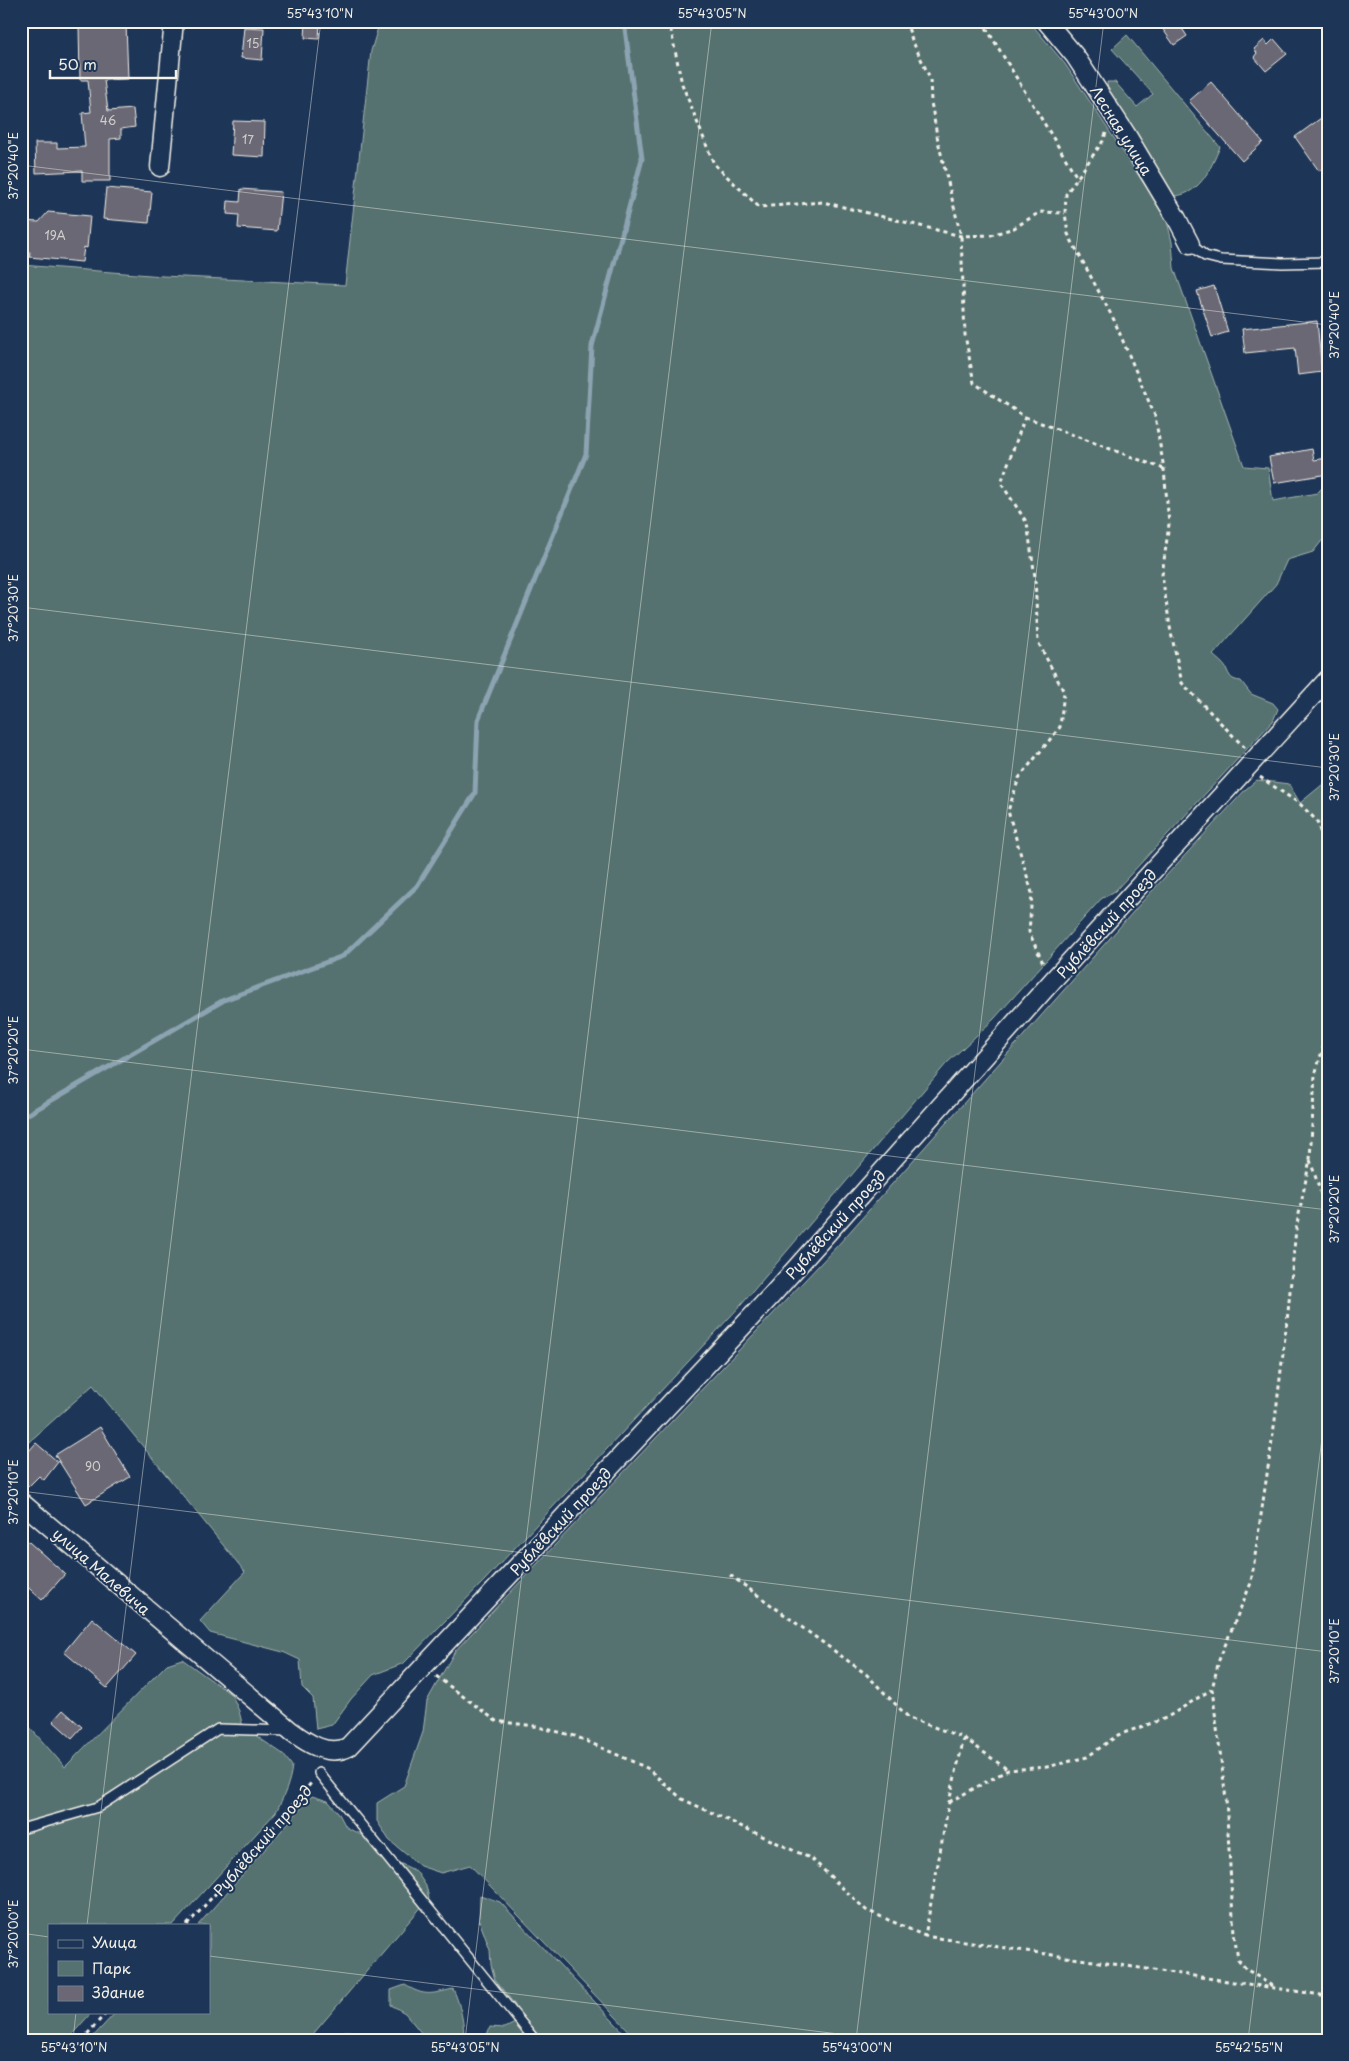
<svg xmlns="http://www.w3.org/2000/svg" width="1349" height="2061" font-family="'Playpen Sans',sans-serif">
	<rect width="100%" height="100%" fill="#1d3557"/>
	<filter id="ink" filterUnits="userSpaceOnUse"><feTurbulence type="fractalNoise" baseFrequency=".02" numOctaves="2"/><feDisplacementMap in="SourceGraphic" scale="10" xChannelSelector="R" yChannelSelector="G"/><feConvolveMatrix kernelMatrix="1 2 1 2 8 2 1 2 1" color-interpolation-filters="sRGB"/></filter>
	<g filter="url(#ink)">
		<g fill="#557270" stroke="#a4b2ac">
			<path d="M380 21H1029L1065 64 1166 217 1172 242 1174 268 1244 466 1268 468 1273 501 1317 493 1328 482V533L1313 552 1287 560 1276 584 1213 655C1217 659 1223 663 1226 668 1230 677 1231 680 1241 681L1251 694 1273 703 1278 709 1273 721 1115 891 1101 899 994 1019 946 1064 742 1304 484 1581 404 1663 373 1675 351 1699 332 1725 316 1729 313 1698 302 1687 300 1660 283 1652 210 1633 200 1621 245 1572 93 1385 21 1449V265L163 276 345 285 371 51Z"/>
			<path d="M1127 35 1220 147C1210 170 1199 197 1170 196L1108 95 1107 82H1115L1137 107 1153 94 1112 49Z"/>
			<polygon points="1257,780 1289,784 1300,803 1328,780 1328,2040 638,2040 470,1865 441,1873 420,1866 389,1840 377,1821 377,1803 404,1786 423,1732 427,1701 455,1651 838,1245 1141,903 1246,789"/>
			<path d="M182 1659 232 1695 239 1711 243 1727 283 1754 292 1766C290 1783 284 1796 276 1812L173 1925H49V2012H92L67 2040H21V1727L26 1723 65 1767 167 1664Z"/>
			<polygon points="312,1796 328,1801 338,1812 346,1827 376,1843 387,1857 416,1871 426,1886 429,1898 308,2040 90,2040 116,2012 209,2012 209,1925 198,1925"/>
			<polygon points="480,1895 500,1902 631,2040 485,2040 490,2027 505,2028 519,2021 515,2005 495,1980 491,1965 490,1950 479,1920"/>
			<path d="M405 1985C425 1997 431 1994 453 1989 459 2000 466 2028 463 2040H427L405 2013 391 2005V1990Z"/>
			<polygon points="345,2031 362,2032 368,2040 334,2040"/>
		</g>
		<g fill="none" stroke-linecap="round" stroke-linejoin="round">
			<polyline stroke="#8ca3b1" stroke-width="5" points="21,1118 224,1000 343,956 417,886 475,793 478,720 586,454 592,346 642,159 624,21"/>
		</g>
		<g fill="#6b6775" stroke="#f4f1e8">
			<polygon points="306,21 320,21 319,39 305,38"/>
			<polygon points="1157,21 1177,21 1187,36 1174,45"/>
			<polygon points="126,24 128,79 104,80 108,111 133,109 135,127 121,129 121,138 110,139 110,181 82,181 82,171 36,173 35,143 57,143 57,148 85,147 82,113 91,112 88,80 80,80 79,25"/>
			<polygon points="244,27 264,28 262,60 241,58"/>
			<polygon points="1274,39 1287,54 1266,71 1254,57 1257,53 1254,49 1264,40 1268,45"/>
			<polygon points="1211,82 1263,142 1242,161 1189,101"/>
			<polygon points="1328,113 1328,165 1319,171 1295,137"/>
			<polygon points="233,121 265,122 264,157 231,155"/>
			<polygon points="106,188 152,192 149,223 103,219"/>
			<polygon points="241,189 281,192 277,231 238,228 239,215 227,214 228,201 240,202"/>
			<polygon points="48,212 90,216 87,248 84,247 82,262 29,257 30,252 21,251 21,221 39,222"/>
			<polygon points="1214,286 1228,332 1212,337 1197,291"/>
			<polygon points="1317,321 1322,372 1298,375 1295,348 1245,353 1242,329"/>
			<polygon points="1312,449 1314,460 1328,458 1328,474 1274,483 1269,457"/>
			<polygon points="100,1427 130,1477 86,1504 55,1455"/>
			<polygon points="36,1443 58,1462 44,1480 39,1476 28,1487 21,1481 21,1460"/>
			<polygon points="21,1535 65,1574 42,1600 21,1581"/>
			<polygon points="92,1618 136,1655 107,1688 64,1652"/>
			<polygon points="63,1710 82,1727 72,1738 53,1721"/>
		</g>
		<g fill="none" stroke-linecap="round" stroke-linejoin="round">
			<defs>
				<g id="lane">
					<polyline points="1190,244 1205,256 1221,260 1282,263 1328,262"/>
					<polyline points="319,1773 535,2040"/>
					<polyline points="21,1829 98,1807 218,1729 288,1731"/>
				</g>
				<g id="street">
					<polyline points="1046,21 1075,56 1126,134 1177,219 1190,244"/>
					<polyline points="160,167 174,21"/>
					<path d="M21 1502 291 1731C307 1743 328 1757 348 1747L772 1295 1053 980 1328 679"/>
				</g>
			</defs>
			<use href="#lane" stroke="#f4f1e8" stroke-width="12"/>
			<use href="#street" stroke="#f4f1e8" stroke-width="21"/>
			<g stroke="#f4f1e8" stroke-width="3" stroke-dasharray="4 4" stroke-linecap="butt">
				<polyline points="669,21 682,84 714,164 759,207 823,202 961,236 991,235 1014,228 1040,212 1065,213"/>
				<polyline points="906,21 912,40 930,78 931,102 938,141 961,236 965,335 974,383 1025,417 1001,483 1027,523 1035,577 1038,642 1064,692 1060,727 1019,778 1008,811 1032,893 1029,932 1044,965"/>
				<polyline points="982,21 1078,179"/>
				<polyline points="1106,133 1103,141 1066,194 1065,213 1068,234 1114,320 1155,416 1164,469 1169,524 1162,575 1171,633 1182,683 1245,748"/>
				<polyline points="1025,417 1164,469"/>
				<polyline points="1260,777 1300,804 1317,821 1328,857"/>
				<polyline points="1310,1160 1328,1215"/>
				<polyline points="730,1575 866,1674 909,1718 964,1738 1008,1770"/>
				<polyline points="436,1676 496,1721 534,1726 575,1736 647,1768 682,1799 812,1859 866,1910 925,1936"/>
				<polyline points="964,1738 949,1802 925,1936 1328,1996"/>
				<polyline points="949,1802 1008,1770 1047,1767 1087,1757 1118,1735 1166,1718 1212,1689"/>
				<polyline points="187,1925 226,1882 312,1782"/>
				<polyline points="1272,1986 1246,1969 1238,1959 1234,1934 1226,1799 1212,1689 1219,1660 1251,1583 1275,1420 1288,1312 1296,1229 1310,1159 1315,1075 1328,1031"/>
				<polyline points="82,2040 107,2012"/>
			</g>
			<use href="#lane" stroke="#1d3557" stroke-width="9"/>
			<use href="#street" stroke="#1d3557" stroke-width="18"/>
		</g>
	</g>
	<path fill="none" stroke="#f4f1e8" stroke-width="1" stroke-opacity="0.45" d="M21 165 1328 325M21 607 1328 768M21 1049 1328 1210M21 1491 1328 1652M87 1925 321 21M21 1933 49 1937M209 1956 887 2040M73 2040 76 2012M465 2040 712 21M856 2040 1104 21M1248 2040 1328 1389"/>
	<g text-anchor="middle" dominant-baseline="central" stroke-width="4" stroke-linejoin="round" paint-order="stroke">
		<g font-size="12" fill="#d2cecb">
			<text x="253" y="43">15</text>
			<text x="108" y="120">46</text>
			<text x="248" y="139">17</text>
			<text x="55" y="235">19А</text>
			<text x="93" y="1466">90</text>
		</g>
		<g font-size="15" fill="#f4f1e8" stroke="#1d3557">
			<text transform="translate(1122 130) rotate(58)">Лесная улица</text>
			<text transform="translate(1106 923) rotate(-48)">Рублёвский проезд</text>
			<text transform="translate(835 1224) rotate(-48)">Рублёвский проезд</text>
			<text transform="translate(560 1521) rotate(-47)">Рублёвский проезд</text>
			<text transform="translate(102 1571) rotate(41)">улица Малевича</text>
			<text transform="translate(262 1840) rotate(-49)">Рублёвский проезд</text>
		</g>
	</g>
	<rect width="1349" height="2061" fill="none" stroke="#1d3557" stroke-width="55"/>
	<rect x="48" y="1924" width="162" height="90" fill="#1d3557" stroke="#738091"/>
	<rect x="58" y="1940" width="25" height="8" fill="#1d3557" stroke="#738091"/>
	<text x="92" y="1948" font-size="15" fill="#f4f1e8">Улица</text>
	<rect x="58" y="1961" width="25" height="15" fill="#557270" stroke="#738091"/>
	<text x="92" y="1974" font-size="15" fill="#f4f1e8">Парк</text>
	<rect x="58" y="1986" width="25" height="15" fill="#6b6775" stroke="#738091"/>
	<text x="92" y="1998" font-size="15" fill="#f4f1e8">Здание</text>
	<path d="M50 70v8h126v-8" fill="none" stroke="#f4f1e8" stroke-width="2.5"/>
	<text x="58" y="70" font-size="15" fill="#f4f1e8" stroke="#1d3557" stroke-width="4" paint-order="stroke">50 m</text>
	<rect x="28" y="28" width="1294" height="2006" fill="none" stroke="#f4f1e8" stroke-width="2"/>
	<g font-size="12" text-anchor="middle" fill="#f4f1e8">
		<text x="320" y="18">55°43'10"N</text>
		<text x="712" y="18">55°43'05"N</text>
		<text x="1103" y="18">55°43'00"N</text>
		<text transform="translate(14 166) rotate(-90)" y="4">37°20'40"E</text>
		<text transform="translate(1335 325) rotate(-90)" y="4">37°20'40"E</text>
		<text transform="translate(14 608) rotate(-90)" y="4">37°20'30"E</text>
		<text transform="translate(1335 767) rotate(-90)" y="4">37°20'30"E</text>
		<text transform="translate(14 1050) rotate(-90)" y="4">37°20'20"E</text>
		<text transform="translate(1335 1209) rotate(-90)" y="4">37°20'20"E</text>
		<text transform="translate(14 1492) rotate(-90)" y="4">37°20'10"E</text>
		<text transform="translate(1335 1651) rotate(-90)" y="4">37°20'10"E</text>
		<text transform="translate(14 1934) rotate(-90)" y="4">37°20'00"E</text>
		<text x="74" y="2052">55°43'10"N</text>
		<text x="465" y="2052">55°43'05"N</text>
		<text x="857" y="2052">55°43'00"N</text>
		<text x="1249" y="2052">55°42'55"N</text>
	</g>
</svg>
